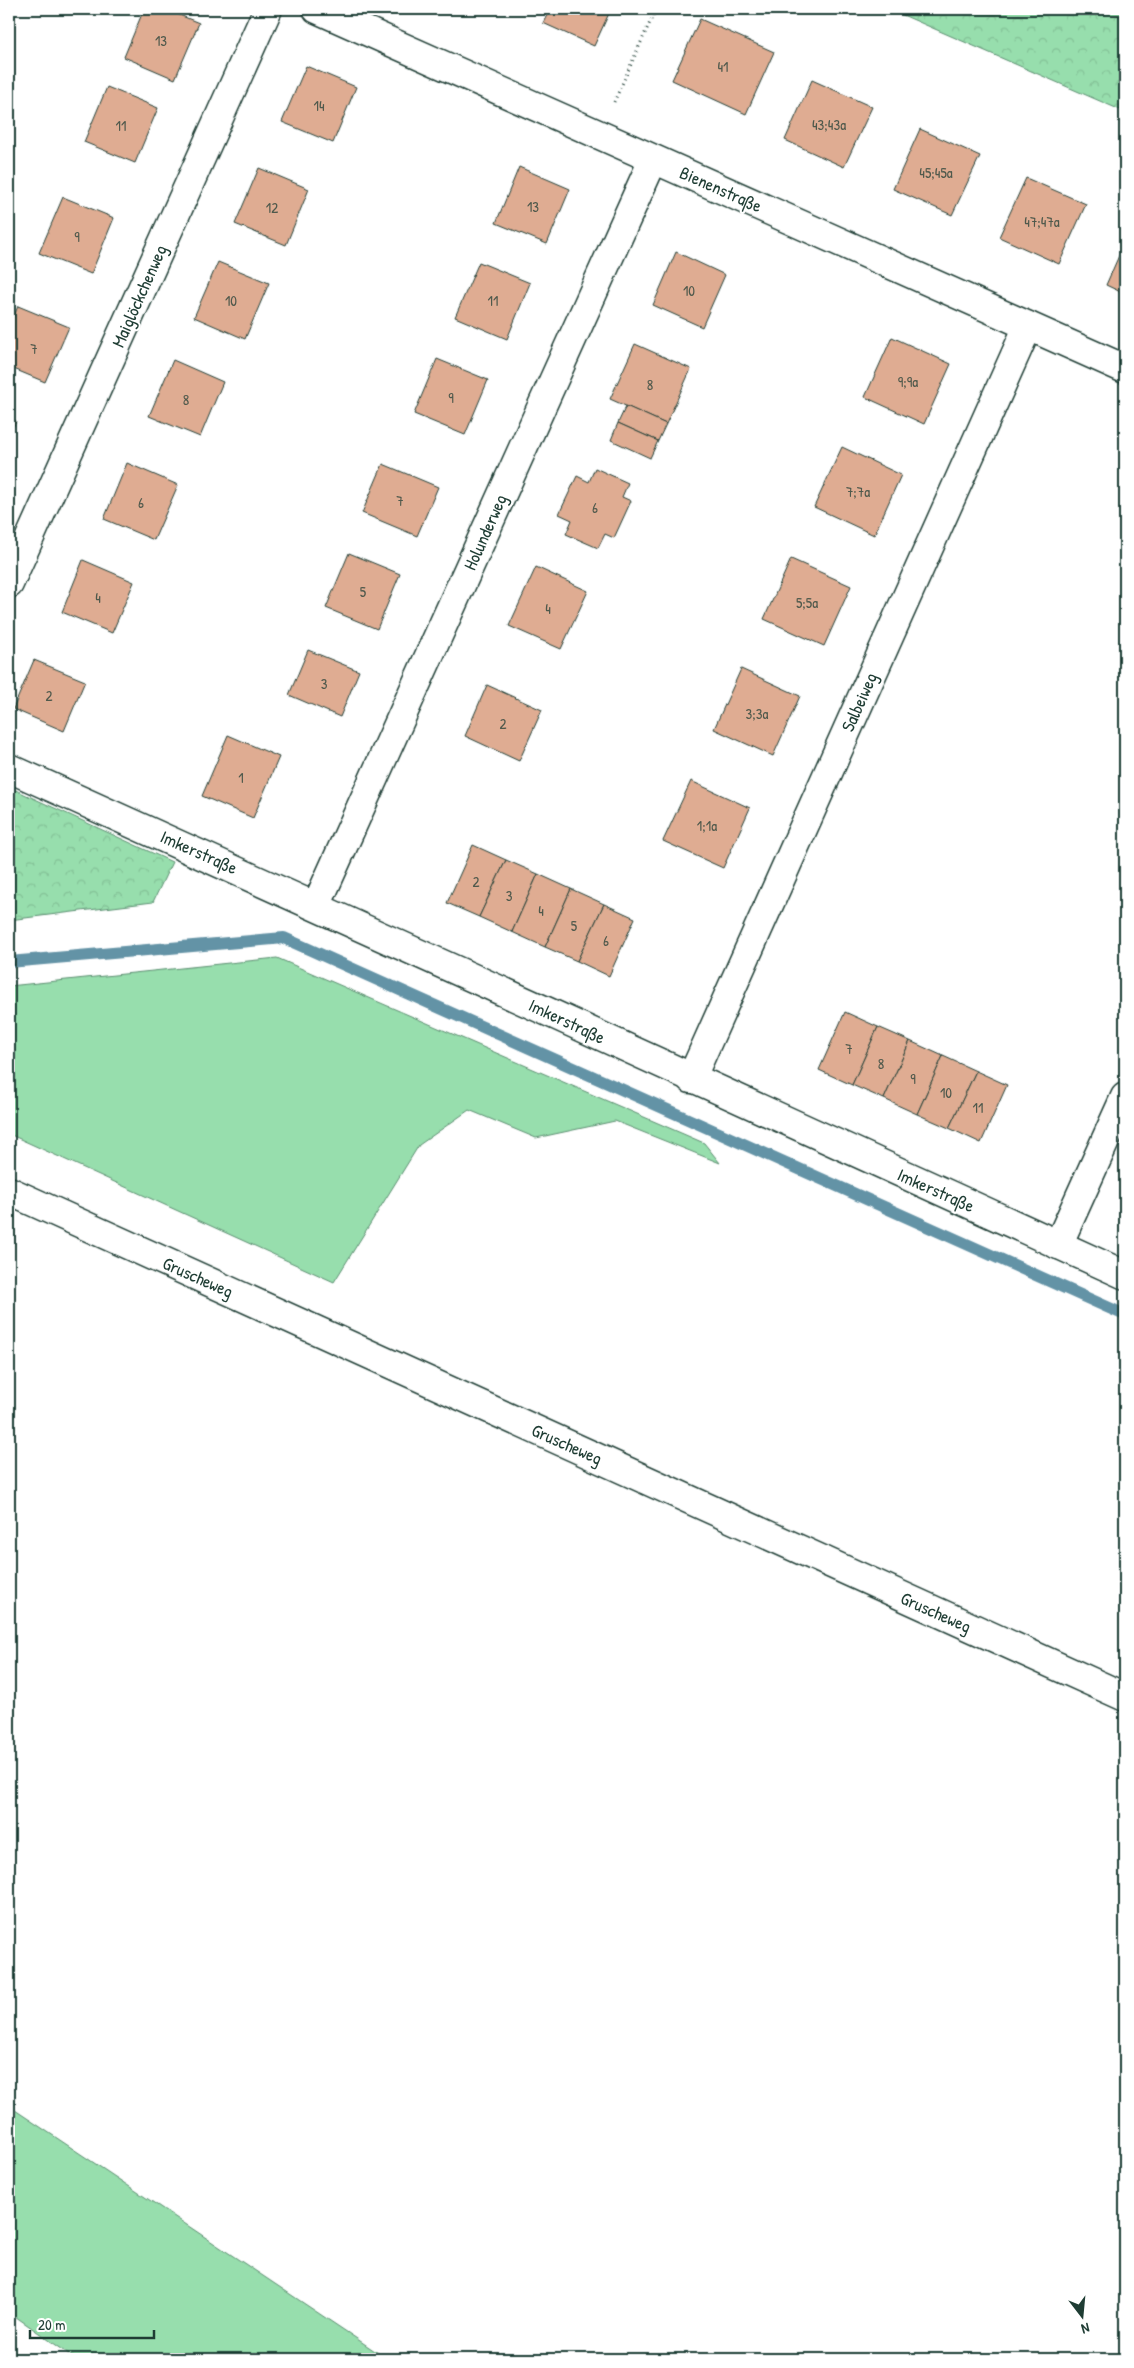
<svg xmlns="http://www.w3.org/2000/svg" width="1134" height="2368" font-family="'Patrick Hand',sans-serif">
	<defs>
		<pattern id="park-crowns" width="20" height="18" patternUnits="userSpaceOnUse" patternTransform="scale(1.25)"><rect width="20" height="18" fill="#97dead"/><path d="M2 6a3 3 0 1 1 6 0M12 15a3 3 0 1 1 6 0" fill="none" stroke="#82bf95"/></pattern>
	</defs>
	<rect width="100%" height="100%" fill="#fff"/>
	<filter id="ink" filterUnits="userSpaceOnUse"><feTurbulence type="fractalNoise" baseFrequency=".02" numOctaves="2"/><feDisplacementMap in="SourceGraphic" scale="10" xChannelSelector="R" yChannelSelector="G"/><feConvolveMatrix kernelMatrix="1 2 1 2 8 2 1 2 1" color-interpolation-filters="sRGB"/></filter>
	<g filter="url(#ink)">
		<g fill="#97dead" stroke="#5b8e70">
			<polygon points="277,958 704,1143 720,1163 615,1121 536,1138 469,1110 419,1145 334,1282 9,1134 9,986"/>
			<polygon points="9,2106 387,2359 76,2359 9,2312"/>
		</g>
		<g fill="url(#park-crowns)" stroke="#5b8e70">
			<polygon points="889,9 1125,9 1125,112"/>
			<polygon points="9,787 172,862 153,902 9,920"/>
		</g>
		<g fill="none" stroke-linecap="round" stroke-linejoin="round">
			<polyline stroke="#6493a6" stroke-width="12" points="9,962 284,938 1125,1315"/>
		</g>
		<g fill="#dfac92" stroke="#1f3d34">
			<polygon points="144,9 165,9 199,23 175,79 124,57"/>
			<polygon points="550,9 611,9 594,46 543,23"/>
			<polygon points="700,19 774,52 746,114 672,80"/>
			<polygon points="306,66 356,87 333,143 282,122"/>
			<polygon points="812,80 872,107 844,167 785,140"/>
			<polygon points="107,87 158,108 135,163 84,142"/>
			<polygon points="920,129 980,156 952,215 893,189"/>
			<polygon points="519,167 570,189 547,244 496,223"/>
			<polygon points="259,168 309,189 286,245 235,224"/>
			<polygon points="1026,178 1086,204 1059,264 999,237"/>
			<polygon points="63,197 114,218 91,274 39,253"/>
			<polygon points="1125,242 1125,294 1106,285"/>
			<polygon points="676,252 725,275 702,327 653,305"/>
			<polygon points="218,262 269,283 245,339 194,317"/>
			<polygon points="479,262 530,283 507,339 455,317"/>
			<polygon points="18,306 69,327 45,382 9,367 9,328"/>
			<polygon points="892,337 951,364 924,424 865,397"/>
			<polygon points="635,344 691,369 666,424 610,399"/>
			<polygon points="437,359 488,380 465,435 414,414"/>
			<polygon points="173,360 223,382 200,437 149,416"/>
			<polygon points="626,406 666,424 658,441 618,423"/>
			<polygon points="9,418 16,421 9,437"/>
			<polygon points="618,423 658,441 650,458 611,440"/>
			<polygon points="842,447 901,475 874,535 814,507"/>
			<polygon points="127,463 178,485 154,540 104,519"/>
			<polygon points="383,464 438,487 417,536 362,513"/>
			<polygon points="595,468 628,483 622,497 631,501 614,538 605,534 598,548 566,534 572,520 559,514 577,476 589,482"/>
			<polygon points="349,553 400,574 377,629 326,608"/>
			<polygon points="791,559 851,586 824,646 764,619"/>
			<polygon points="83,560 134,582 112,633 62,612"/>
			<polygon points="536,567 588,591 561,649 509,626"/>
			<polygon points="308,650 359,671 340,717 289,695"/>
			<polygon points="34,660 85,681 64,731 13,709"/>
			<polygon points="741,669 800,696 773,756 714,729"/>
			<polygon points="487,685 542,710 519,761 465,736"/>
			<polygon points="228,735 279,757 253,818 202,796"/>
			<polygon points="691,781 750,808 723,868 663,841"/>
			<polygon points="473,845 506,860 479,917 447,903"/>
			<polygon points="506,860 538,874 512,932 479,917"/>
			<polygon points="538,874 571,889 545,947 512,932"/>
			<polygon points="571,889 604,904 577,961 545,947"/>
			<polygon points="604,904 635,918 609,976 577,961"/>
			<polygon points="845,1012 878,1027 852,1085 819,1070"/>
			<polygon points="878,1027 910,1041 884,1099 852,1085"/>
			<polygon points="910,1041 943,1056 917,1114 884,1099"/>
			<polygon points="943,1056 976,1071 949,1128 917,1114"/>
			<polygon points="976,1071 1007,1085 981,1143 949,1128"/>
		</g>
		<g fill="none" stroke-linecap="round" stroke-linejoin="round">
			<defs>
				<g id="minor">
					<polyline points="317,9 1125,369"/>
					<polyline points="9,584 268,9"/>
					<path d="M9 768C382 934 753 1107 1125 1275"/>
					<polyline points="317,904 653,160"/>
					<polyline points="691,1079 1028,326"/>
					<polyline points="1058,1245 1125,1097"/>
				</g>
				<polyline id="tertiary" points="9,1191 1125,1697"/>
			</defs>
			<use href="#minor" stroke="#1f3d34" stroke-width="31"/>
			<use href="#tertiary" stroke="#1f3d34" stroke-width="31"/>
			<polyline stroke="#1f3d34" stroke-width="3" stroke-dasharray="1 4" stroke-linecap="butt" points="614,102 656,9"/>
			<use href="#minor" stroke="#fff" stroke-width="28"/>
			<use href="#tertiary" stroke="#fff" stroke-width="28"/>
		</g>
	</g>
	<g text-anchor="middle" dominant-baseline="central" stroke-width="4" stroke-linejoin="round" paint-order="stroke">
		<g font-size="15" fill="#4f594c">
			<text x="161" y="40">13</text>
			<text x="723" y="66">41</text>
			<text x="319" y="105">14</text>
			<text x="829" y="124">43;43a</text>
			<text x="121" y="125">11</text>
			<text x="936" y="172">45;45a</text>
			<text x="533" y="206">13</text>
			<text x="272" y="207">12</text>
			<text x="1042" y="221">47;47a</text>
			<text x="77" y="236">9</text>
			<text x="689" y="290">10</text>
			<text x="231" y="300">10</text>
			<text x="493" y="300">11</text>
			<text x="34" y="348">7</text>
			<text x="908" y="381">9;9a</text>
			<text x="650" y="384">8</text>
			<text x="451" y="397">9</text>
			<text x="186" y="399">8</text>
			<text x="858" y="491">7;7a</text>
			<text x="400" y="500">7</text>
			<text x="141" y="502">6</text>
			<text x="595" y="507">6</text>
			<text x="363" y="591">5</text>
			<text x="98" y="597">4</text>
			<text x="807" y="602">5;5a</text>
			<text x="548" y="608">4</text>
			<text x="324" y="683">3</text>
			<text x="49" y="695">2</text>
			<text x="757" y="713">3;3a</text>
			<text x="503" y="723">2</text>
			<text x="241" y="777">1</text>
			<text x="707" y="825">1;1a</text>
			<text x="476" y="881">2</text>
			<text x="509" y="895">3</text>
			<text x="541" y="910">4</text>
			<text x="574" y="925">5</text>
			<text x="606" y="940">6</text>
			<text x="849" y="1048">7</text>
			<text x="881" y="1063">8</text>
			<text x="913" y="1078">9</text>
			<text x="946" y="1092">10</text>
			<text x="978" y="1107">11</text>
		</g>
		<g font-size="18" fill="#1f3d34" stroke="#fff">
			<text transform="translate(721 189) rotate(24)">Bienenstraße</text>
			<text transform="translate(139 296) rotate(-66)">Maiglöckchenweg</text>
			<text transform="translate(485 532) rotate(-66)">Holunderweg</text>
			<text transform="translate(859 702) rotate(-66)">Salbeiweg</text>
			<text transform="translate(199 852) rotate(24)">Imkerstraße</text>
			<text transform="translate(567 1021) rotate(25)">Imkerstraße</text>
			<text transform="translate(936 1190) rotate(24)">Imkerstraße</text>
			<text transform="translate(198 1277) rotate(24)">Gruscheweg</text>
			<text transform="translate(567 1444) rotate(24)">Gruscheweg</text>
			<text transform="translate(936 1612) rotate(24)">Gruscheweg</text>
		</g>
	</g>
	<rect width="1134" height="2368" fill="none" stroke="#fff" stroke-width="30"/>
	<rect x="15" y="15" width="1104" height="2338" fill="none" stroke="#1f3d34" stroke-width="2" filter="url(#ink)"/>
	<g transform="translate(1082 2316) rotate(164)" stroke="#ffffff" stroke-width="4" paint-order="stroke">
	<path d="M0-4L9 19L0 12L-9 19Z" fill="#1f3d34"/>
	<text y="-8" font-size="14" font-weight="bold" text-anchor="middle" fill="#1f3d34">N</text>
	</g>
	<path d="M30 2330v8h124v-8" fill="none" stroke="#1f3d34" stroke-width="2.5"/>
	<text x="38" y="2330" font-size="15" fill="#1f3d34" stroke="#ffffff" stroke-width="4" paint-order="stroke">20 m</text>
</svg>
